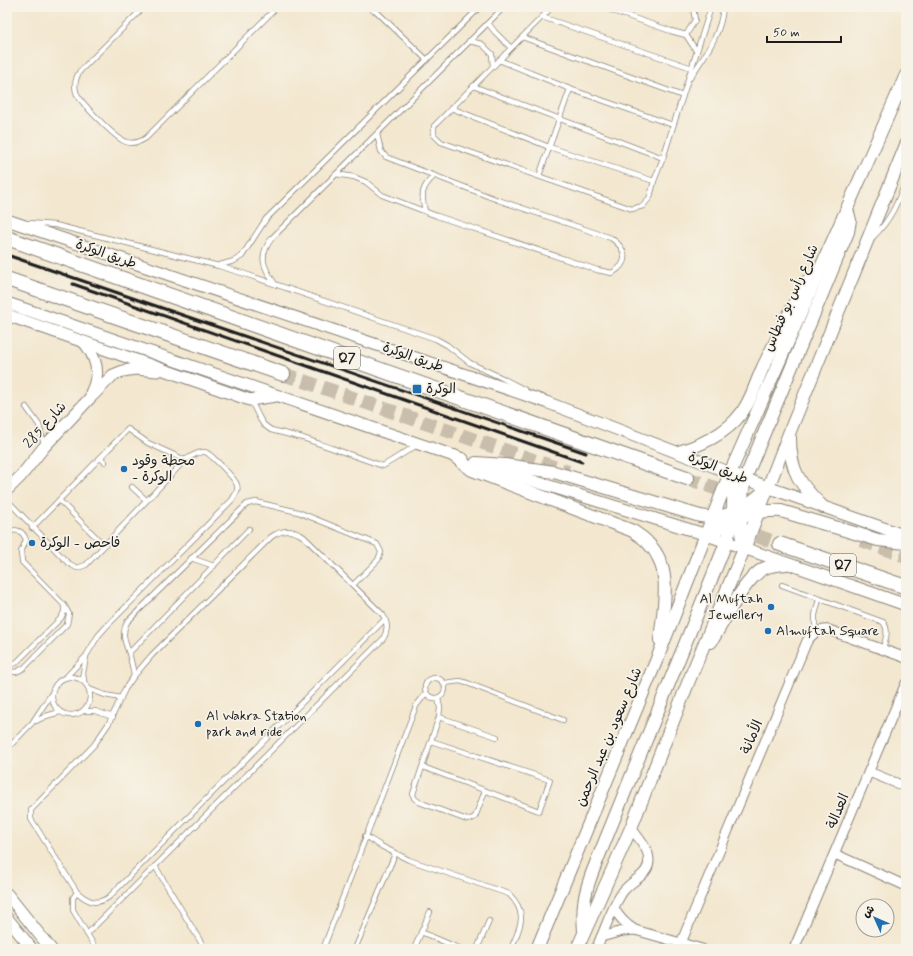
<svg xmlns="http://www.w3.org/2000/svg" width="913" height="956" font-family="Mynerve,'Playpen Sans Arabic',sans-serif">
	<rect width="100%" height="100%" fill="#f7f3e8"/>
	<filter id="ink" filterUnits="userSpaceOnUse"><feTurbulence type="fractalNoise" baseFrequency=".025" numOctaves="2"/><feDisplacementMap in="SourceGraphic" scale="8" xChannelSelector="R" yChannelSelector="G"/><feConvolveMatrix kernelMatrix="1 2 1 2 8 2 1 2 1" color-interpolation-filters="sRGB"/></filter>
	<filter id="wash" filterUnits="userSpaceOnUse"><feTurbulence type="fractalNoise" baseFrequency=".012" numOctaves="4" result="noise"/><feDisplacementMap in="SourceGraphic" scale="16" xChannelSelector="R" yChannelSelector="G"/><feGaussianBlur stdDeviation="0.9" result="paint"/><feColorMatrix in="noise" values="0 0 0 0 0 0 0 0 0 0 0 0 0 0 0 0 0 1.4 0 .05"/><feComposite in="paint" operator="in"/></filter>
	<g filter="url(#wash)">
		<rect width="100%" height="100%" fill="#f3e7cf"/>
	</g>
	<g filter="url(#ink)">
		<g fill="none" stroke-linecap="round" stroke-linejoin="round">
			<g stroke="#c8beab" stroke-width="14" stroke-dasharray="14 7" stroke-linecap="butt">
				<polyline points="283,374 568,472"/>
				<polyline points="687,478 734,495"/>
				<polyline points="737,529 780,544"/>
				<polyline points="861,540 906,556"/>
			</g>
			<defs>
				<g id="service">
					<path d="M144 7 80 71C76 77 74 84 76 92 79 101 116 139 126 142 133 144 140 142 146 138L277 7"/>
					<polyline points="369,7 374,11 376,8"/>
					<polyline points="552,7 434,126 434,135 441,142 632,209 643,206 650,197 654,181 663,158 711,7"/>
					<polyline points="602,7 671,31 686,35 697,52"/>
					<polyline points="375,10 427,60"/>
					<polyline points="542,17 692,68"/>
					<polyline points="488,23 495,32 511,48"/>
					<polyline points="686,35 695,20 693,7"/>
					<polyline points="522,37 683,96"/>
					<polyline points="469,41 482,44 492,54 493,67"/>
					<polyline points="499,60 570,89"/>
					<path d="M690 78C705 55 721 35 723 7"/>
					<polyline points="473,86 663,158"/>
					<polyline points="451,108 549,147 654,181"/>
					<path d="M336 174 354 177 366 182 382 195 437 216 597 270 612 273C630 263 627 249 611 238L498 200 386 157 381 151 377 134"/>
					<polyline points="539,176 570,89 673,125"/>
					<path d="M425 211C421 195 421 188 434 176"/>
					<polyline points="28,223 55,225 219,266 245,274 436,339 447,345 470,363 500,377 525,390"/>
					<path d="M873 237C890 221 898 202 906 181"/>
					<polyline points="220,265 234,261 242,256 266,219 480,7"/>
					<path d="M275 284C263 267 258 256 272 238L504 7"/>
					<polyline points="251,401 260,419 264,425 271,430 303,438 383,466 417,445"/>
					<polyline points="26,407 39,425 44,445"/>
					<polyline points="100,458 105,462"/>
					<polyline points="132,487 146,500"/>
					<polyline points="7,500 68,563 77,568 86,565 185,460"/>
					<polyline points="59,500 104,545"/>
					<path d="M32 528 128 429 148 443 185 460C190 457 198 451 205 452 210 453 234 478 236 483 240 489 235 495 232 500L106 627 98 636 86 656 66 677"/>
					<path d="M7 533C15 528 23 530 26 540L21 552 22 562 64 605 69 614 67 624 24 668 16 672 7 671"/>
					<polyline points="7,549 10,531"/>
					<polyline points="191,558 214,566"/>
					<path d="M782 585 883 622C890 630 885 640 883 649"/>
					<polyline points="815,632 815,615 819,599"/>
					<polyline points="129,653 249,529"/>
					<polyline points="7,666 16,663 61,618 64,612 64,606"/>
					<path d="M134 676C133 668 131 661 129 653 125 642 121 634 127 622L247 504 256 502 298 512 377 544 381 552 378 560 353 585"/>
					<circle cx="71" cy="696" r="19"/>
					<circle cx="435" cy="688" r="10"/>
					<polyline points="84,681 83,673 86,657"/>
					<polyline points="445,683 460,681 467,683 563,720"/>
					<polyline points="89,689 105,695 121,698"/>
					<polyline points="438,698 440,708 439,717 413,794 414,798 419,802 467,820 471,819 475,817 485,791"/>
					<polyline points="83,711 95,711 113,717"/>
					<polyline points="439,717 497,737"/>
					<polyline points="36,721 46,716 60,712"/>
					<polyline points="7,749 32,723 52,693"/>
					<polyline points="423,767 539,811 550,780 431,741"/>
					<path d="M365 836 381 846 409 860 509 894C529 914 520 927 511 949"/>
					<polyline points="155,866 205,949"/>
					<polyline points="77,892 73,898 73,910 96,949"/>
					<polyline points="421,932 461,949"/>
					<path d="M87 934 383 639C388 631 388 623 383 615L304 537C293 529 282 529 271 537L152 655 134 676 125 689 109 723 94 745 31 810V819L77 892C87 901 96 906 109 897L385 619"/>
					<polyline points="323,949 416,706 426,693"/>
					<polyline points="355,949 395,854"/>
					<polyline points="414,949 430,912"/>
					<polyline points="477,949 489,921"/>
				</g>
				<g id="minor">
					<polyline points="869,772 906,787"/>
					<polyline points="835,854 906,886"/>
					<path d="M614 908C619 918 625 924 635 930L702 949"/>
					<polyline points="601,937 623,931 635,930"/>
					<path d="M681 943 807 641C813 633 819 629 829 630L906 658"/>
					<path d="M596 949C604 932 610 912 620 896 625 886 634 882 642 875 659 859 641 841 631 828"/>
					<polyline points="794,949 906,683"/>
				</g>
				<g id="tertiary">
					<polyline points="7,220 546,402 767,487 906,536"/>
					<polyline points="7,303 463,459"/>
					<polyline points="7,315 250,400 276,396"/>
					<path d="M84 342C97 359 101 373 91 393"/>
					<polyline points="485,466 707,535 906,605"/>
					<polyline points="7,490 21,476 44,447 90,398 113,375 123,371 135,369 157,371"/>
					<polyline points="7,894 51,949"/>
					<polyline points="7,918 32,949"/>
				</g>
				<g id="secondary">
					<path d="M790 438C790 471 800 485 823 507"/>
					<path d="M679 452C704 444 733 430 746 406 753 394 757 380 763 367 776 341 788 316 801 290L807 281"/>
					<path d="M454 456 472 470 633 531C638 535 644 538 648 543 674 568 663 609 660 640"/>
					<path d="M476 463 505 465 554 472 700 516C704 516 709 518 713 517 733 516 752 503 766 489"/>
					<path d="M707 535C730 521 753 509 781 511L878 540 906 543"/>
					<path d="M743 548C739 524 740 502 745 479L848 232 850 220 847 209"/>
					<path d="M711 642C723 623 745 577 765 568 771 565 779 565 786 564"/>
					<path d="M584 931C582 908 584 895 592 873L726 543C734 520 735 498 731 474"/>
					<polyline points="537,949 659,654 730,473 906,75"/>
					<polyline points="577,949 631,828 690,678 744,549 790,431 906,145"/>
				</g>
				<g id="trunk">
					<polyline points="7,238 687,478"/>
					<polyline points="7,279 283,374"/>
					<polyline points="780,544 906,587"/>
				</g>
			</defs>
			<use href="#service" stroke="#888276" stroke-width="6"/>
			<use href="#minor" stroke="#888276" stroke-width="11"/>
			<use href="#tertiary" stroke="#888276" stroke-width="13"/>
			<use href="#secondary" stroke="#888276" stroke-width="14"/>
			<use href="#trunk" stroke="#888276" stroke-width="16"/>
			<use href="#service" stroke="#fff" stroke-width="4.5"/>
			<use href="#minor" stroke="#fff" stroke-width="9"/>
			<use href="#tertiary" stroke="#fff" stroke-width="11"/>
			<use href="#secondary" stroke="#fff" stroke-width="12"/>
			<use href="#trunk" stroke="#fff" stroke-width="14"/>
			<g stroke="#1c1c1c" stroke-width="3">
				<polyline points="7,255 586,453"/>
				<polyline points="73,284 582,462"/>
			</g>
		</g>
	</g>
	<g fill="#1f6fb2" stroke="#f7f3e8" stroke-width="1.5">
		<rect x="412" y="384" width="10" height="10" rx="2"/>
		<circle cx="124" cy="469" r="4"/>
		<circle cx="32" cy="543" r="4"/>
		<circle cx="771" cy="607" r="4"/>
		<circle cx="768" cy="631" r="4"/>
		<circle cx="198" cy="724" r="4"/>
	</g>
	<g text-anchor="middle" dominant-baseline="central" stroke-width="3.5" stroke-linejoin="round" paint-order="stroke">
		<g fill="#f7f3e8" stroke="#5e5c59" stroke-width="1">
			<rect x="334" y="347" width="26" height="22" rx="3"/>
			<rect x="830" y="554" width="26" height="22" rx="3"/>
		</g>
		<g font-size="13" font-weight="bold" fill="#1c1c1c">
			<text x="347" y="358">Q7</text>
			<text x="843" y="565">Q7</text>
		</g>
		<g font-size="14" fill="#1c1c1c" stroke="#f7f3e8">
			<text transform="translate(106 254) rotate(19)">طريق الوكرة</text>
			<text transform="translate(791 298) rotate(-66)">شارع رأس بو فنطاس</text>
			<text transform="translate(413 357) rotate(19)">طريق الوكرة</text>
			<text transform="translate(45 425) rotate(-48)">شارع 285</text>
			<text transform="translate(718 468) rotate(22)">طريق الوكرة</text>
			<text transform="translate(609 737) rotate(-67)">شارع سعود بن عبد الرحمن</text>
			<text transform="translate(752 737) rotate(-67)">الأمانة</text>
			<text transform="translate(838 811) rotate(-67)">العدالة</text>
		</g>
		<g font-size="14" fill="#1c1c1c" stroke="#f7f3e8" text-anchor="start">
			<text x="426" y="389">الوكرة</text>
			<text x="132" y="461">محطة وقود<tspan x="132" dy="16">- الوكرة</tspan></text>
			<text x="40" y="543">فاحص - الوكرة</text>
			<text x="763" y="599" text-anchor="end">Al Muftah<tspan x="763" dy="16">Jewellery</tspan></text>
			<text x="776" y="631">Almuftah Square</text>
			<text x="206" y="716">Al Wakra Station<tspan x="206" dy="16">park and ride</tspan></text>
		</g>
	</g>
	<rect width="913" height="956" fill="none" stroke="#f7f3e8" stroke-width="24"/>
	<g transform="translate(875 918) rotate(315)"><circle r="19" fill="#f7f3e8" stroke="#9f9d96"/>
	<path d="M0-3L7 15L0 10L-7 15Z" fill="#1f6fb2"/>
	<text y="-6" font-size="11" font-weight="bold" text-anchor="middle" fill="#1c1c1c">ش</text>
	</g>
	<path d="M767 36v6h74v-6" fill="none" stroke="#1c1c1c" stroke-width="2"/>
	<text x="773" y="36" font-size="12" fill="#1c1c1c" stroke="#f7f3e8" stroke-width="3" paint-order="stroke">50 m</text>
</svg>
